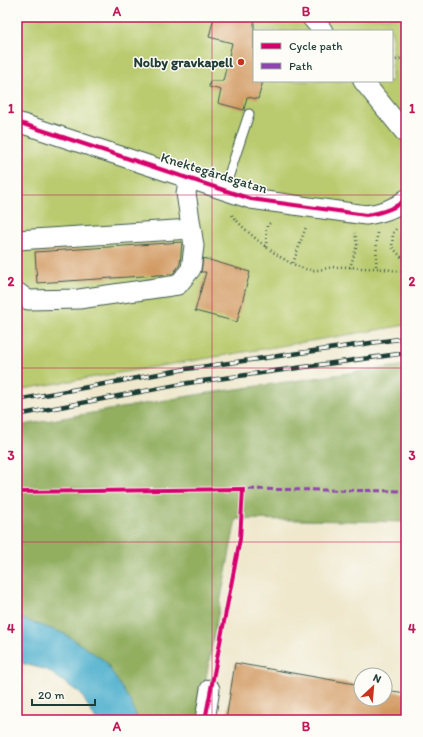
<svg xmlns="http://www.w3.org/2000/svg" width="423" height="737" font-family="Itim,sans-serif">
	<rect width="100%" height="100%" fill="#fdfcf7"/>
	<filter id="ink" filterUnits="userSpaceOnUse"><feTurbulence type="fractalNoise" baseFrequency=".025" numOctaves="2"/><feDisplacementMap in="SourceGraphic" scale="8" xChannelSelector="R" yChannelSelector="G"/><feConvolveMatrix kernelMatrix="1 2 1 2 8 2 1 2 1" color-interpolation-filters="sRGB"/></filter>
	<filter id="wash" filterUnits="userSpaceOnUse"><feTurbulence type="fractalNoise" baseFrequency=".012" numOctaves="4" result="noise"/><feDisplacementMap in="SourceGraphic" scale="16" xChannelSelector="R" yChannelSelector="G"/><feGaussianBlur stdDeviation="0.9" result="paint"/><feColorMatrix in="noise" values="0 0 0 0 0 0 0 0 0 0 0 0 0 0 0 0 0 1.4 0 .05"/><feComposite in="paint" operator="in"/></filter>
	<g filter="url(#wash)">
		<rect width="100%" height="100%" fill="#efe8cd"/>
		<path fill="#b9cb6e" stroke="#6c8451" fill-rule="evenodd" d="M17 17H406V325L17 390ZM254 31H392V81H254Z"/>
		<polygon fill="#92af61" stroke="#58764a" points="406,365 406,522 236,519 198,720 138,720 130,701 65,634 17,617 17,426 195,395"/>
		<polygon fill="#50b0ce" stroke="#387681" points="17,617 65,634 105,661 130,701 138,720 96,720 81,694 47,670 17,662"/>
		<g id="blocks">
			<g fill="#d19960">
				<polygon points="214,17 254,17 254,81 263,81 258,99 247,97 244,110 218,103 221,90 209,87 210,81 223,81 232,43 209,37"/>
				<polygon points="182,242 180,264 173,274 37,283 35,252"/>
				<polygon points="203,258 250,272 237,322 195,311 206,272 201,272"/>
				<polygon points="235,663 361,685 361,699 385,699 385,690 406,693 406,720 226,720"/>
			</g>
		</g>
	</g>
	<g filter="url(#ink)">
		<use href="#blocks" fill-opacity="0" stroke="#3e574b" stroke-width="1"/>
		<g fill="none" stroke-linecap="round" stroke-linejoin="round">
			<defs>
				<polyline id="lane" points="224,190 249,114"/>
				<g id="street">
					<polyline points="311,17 323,31"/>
					<polyline points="363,81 406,134"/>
					<path d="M17 122 251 199 366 215C381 213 395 209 406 199"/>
					<polyline points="17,240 191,229"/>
					<polyline points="17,292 28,300 79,299 178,285 191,269 194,246 186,193 189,178"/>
					<polyline points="205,720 210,689"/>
				</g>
			</defs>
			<use href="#lane" stroke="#3e574b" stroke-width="11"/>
			<use href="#street" stroke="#3e574b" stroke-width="21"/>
			<g stroke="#3e574b" stroke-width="2.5" stroke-dasharray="1 3" stroke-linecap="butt">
				<polyline points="17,21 27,17"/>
				<polyline points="392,61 406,57"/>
				<path d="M232 215C245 232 289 269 312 270 320 271 328 267 336 267 349 266 362 269 376 268"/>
				<polyline points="396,229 393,233 392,247 406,262"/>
				<polyline points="377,233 376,268 406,272"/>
				<polyline points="266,247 267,226 271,222"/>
				<polyline points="293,263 306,227"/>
				<polyline points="350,268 357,245 355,233"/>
			</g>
			<use href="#lane" stroke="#fff" stroke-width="9"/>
			<use href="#street" stroke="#fff" stroke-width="19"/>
			<defs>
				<g id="rail">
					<polyline points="17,400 186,369 406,338"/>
					<polyline points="17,415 188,383 406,353"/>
				</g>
			</defs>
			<use href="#rail" stroke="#1f3d34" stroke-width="4.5"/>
			<use href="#rail" stroke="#fdfcf7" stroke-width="3" stroke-dasharray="9" stroke-linecap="butt"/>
			<polyline stroke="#8e44ad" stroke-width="3" stroke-dasharray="6 3" stroke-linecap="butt" points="240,489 406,491"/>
			<defs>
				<g id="cycleway">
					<path d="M17 122 251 199 366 215C381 213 395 209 406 199"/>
					<polyline points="17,492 243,489 240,539 205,720"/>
				</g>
			</defs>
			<use href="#cycleway" stroke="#fdfcf7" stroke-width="6"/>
			<use href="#cycleway" stroke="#d6006c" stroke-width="4"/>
		</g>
	</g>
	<path fill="none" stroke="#c2185b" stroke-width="1" stroke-opacity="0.55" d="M212 17V720M17 195H406M17 368H406M17 542H406"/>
	<circle fill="#c8321e" stroke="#fdfcf7" stroke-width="1.5" cx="241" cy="62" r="4"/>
	<g text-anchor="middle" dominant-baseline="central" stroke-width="3" stroke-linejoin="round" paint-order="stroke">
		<g font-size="14" font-weight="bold" fill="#1f3d34" stroke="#fdfcf7" text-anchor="end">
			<text x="233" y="62">Nolby gravkapell</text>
		</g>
		<g font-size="14" fill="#1f3d34" stroke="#fdfcf7">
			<text transform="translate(214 173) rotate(17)">Knektegårdsgatan</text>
		</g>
	</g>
	<rect width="423" height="737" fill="none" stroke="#fdfcf7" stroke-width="44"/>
	<rect x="253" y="30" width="140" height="52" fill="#fdfcf7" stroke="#a4b0a9"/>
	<rect x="261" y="43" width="20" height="6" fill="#d6006c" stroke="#a4b0a9"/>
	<text x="289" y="50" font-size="12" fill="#1f3d34">Cycle path</text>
	<rect x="261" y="63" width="20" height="6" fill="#8e44ad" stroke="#a4b0a9"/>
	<text x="289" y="70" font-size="12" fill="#1f3d34">Path</text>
	<g transform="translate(373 687) rotate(26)"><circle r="19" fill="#fdfcf7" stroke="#a4b0a9"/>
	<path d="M0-3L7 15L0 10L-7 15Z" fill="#c8321e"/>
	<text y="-6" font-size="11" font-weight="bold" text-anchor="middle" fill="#1f3d34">N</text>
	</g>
	<path d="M32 699v6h63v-6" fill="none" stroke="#1f3d34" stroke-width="2"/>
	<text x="38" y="699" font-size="12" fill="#1f3d34" stroke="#fdfcf7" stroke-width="3" paint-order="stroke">20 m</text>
	<rect x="22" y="22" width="379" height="693" fill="none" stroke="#c2185b" stroke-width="1.5"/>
	<g font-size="13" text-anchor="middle" font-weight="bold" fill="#c2185b">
		<text x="117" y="16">A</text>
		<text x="306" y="16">B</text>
		<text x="11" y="113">1</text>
		<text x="412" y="113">1</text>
		<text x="11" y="286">2</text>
		<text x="412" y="286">2</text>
		<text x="11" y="460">3</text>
		<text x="412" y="460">3</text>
		<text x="11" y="633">4</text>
		<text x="412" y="633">4</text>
		<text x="117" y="731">A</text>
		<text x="306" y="731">B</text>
	</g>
</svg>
